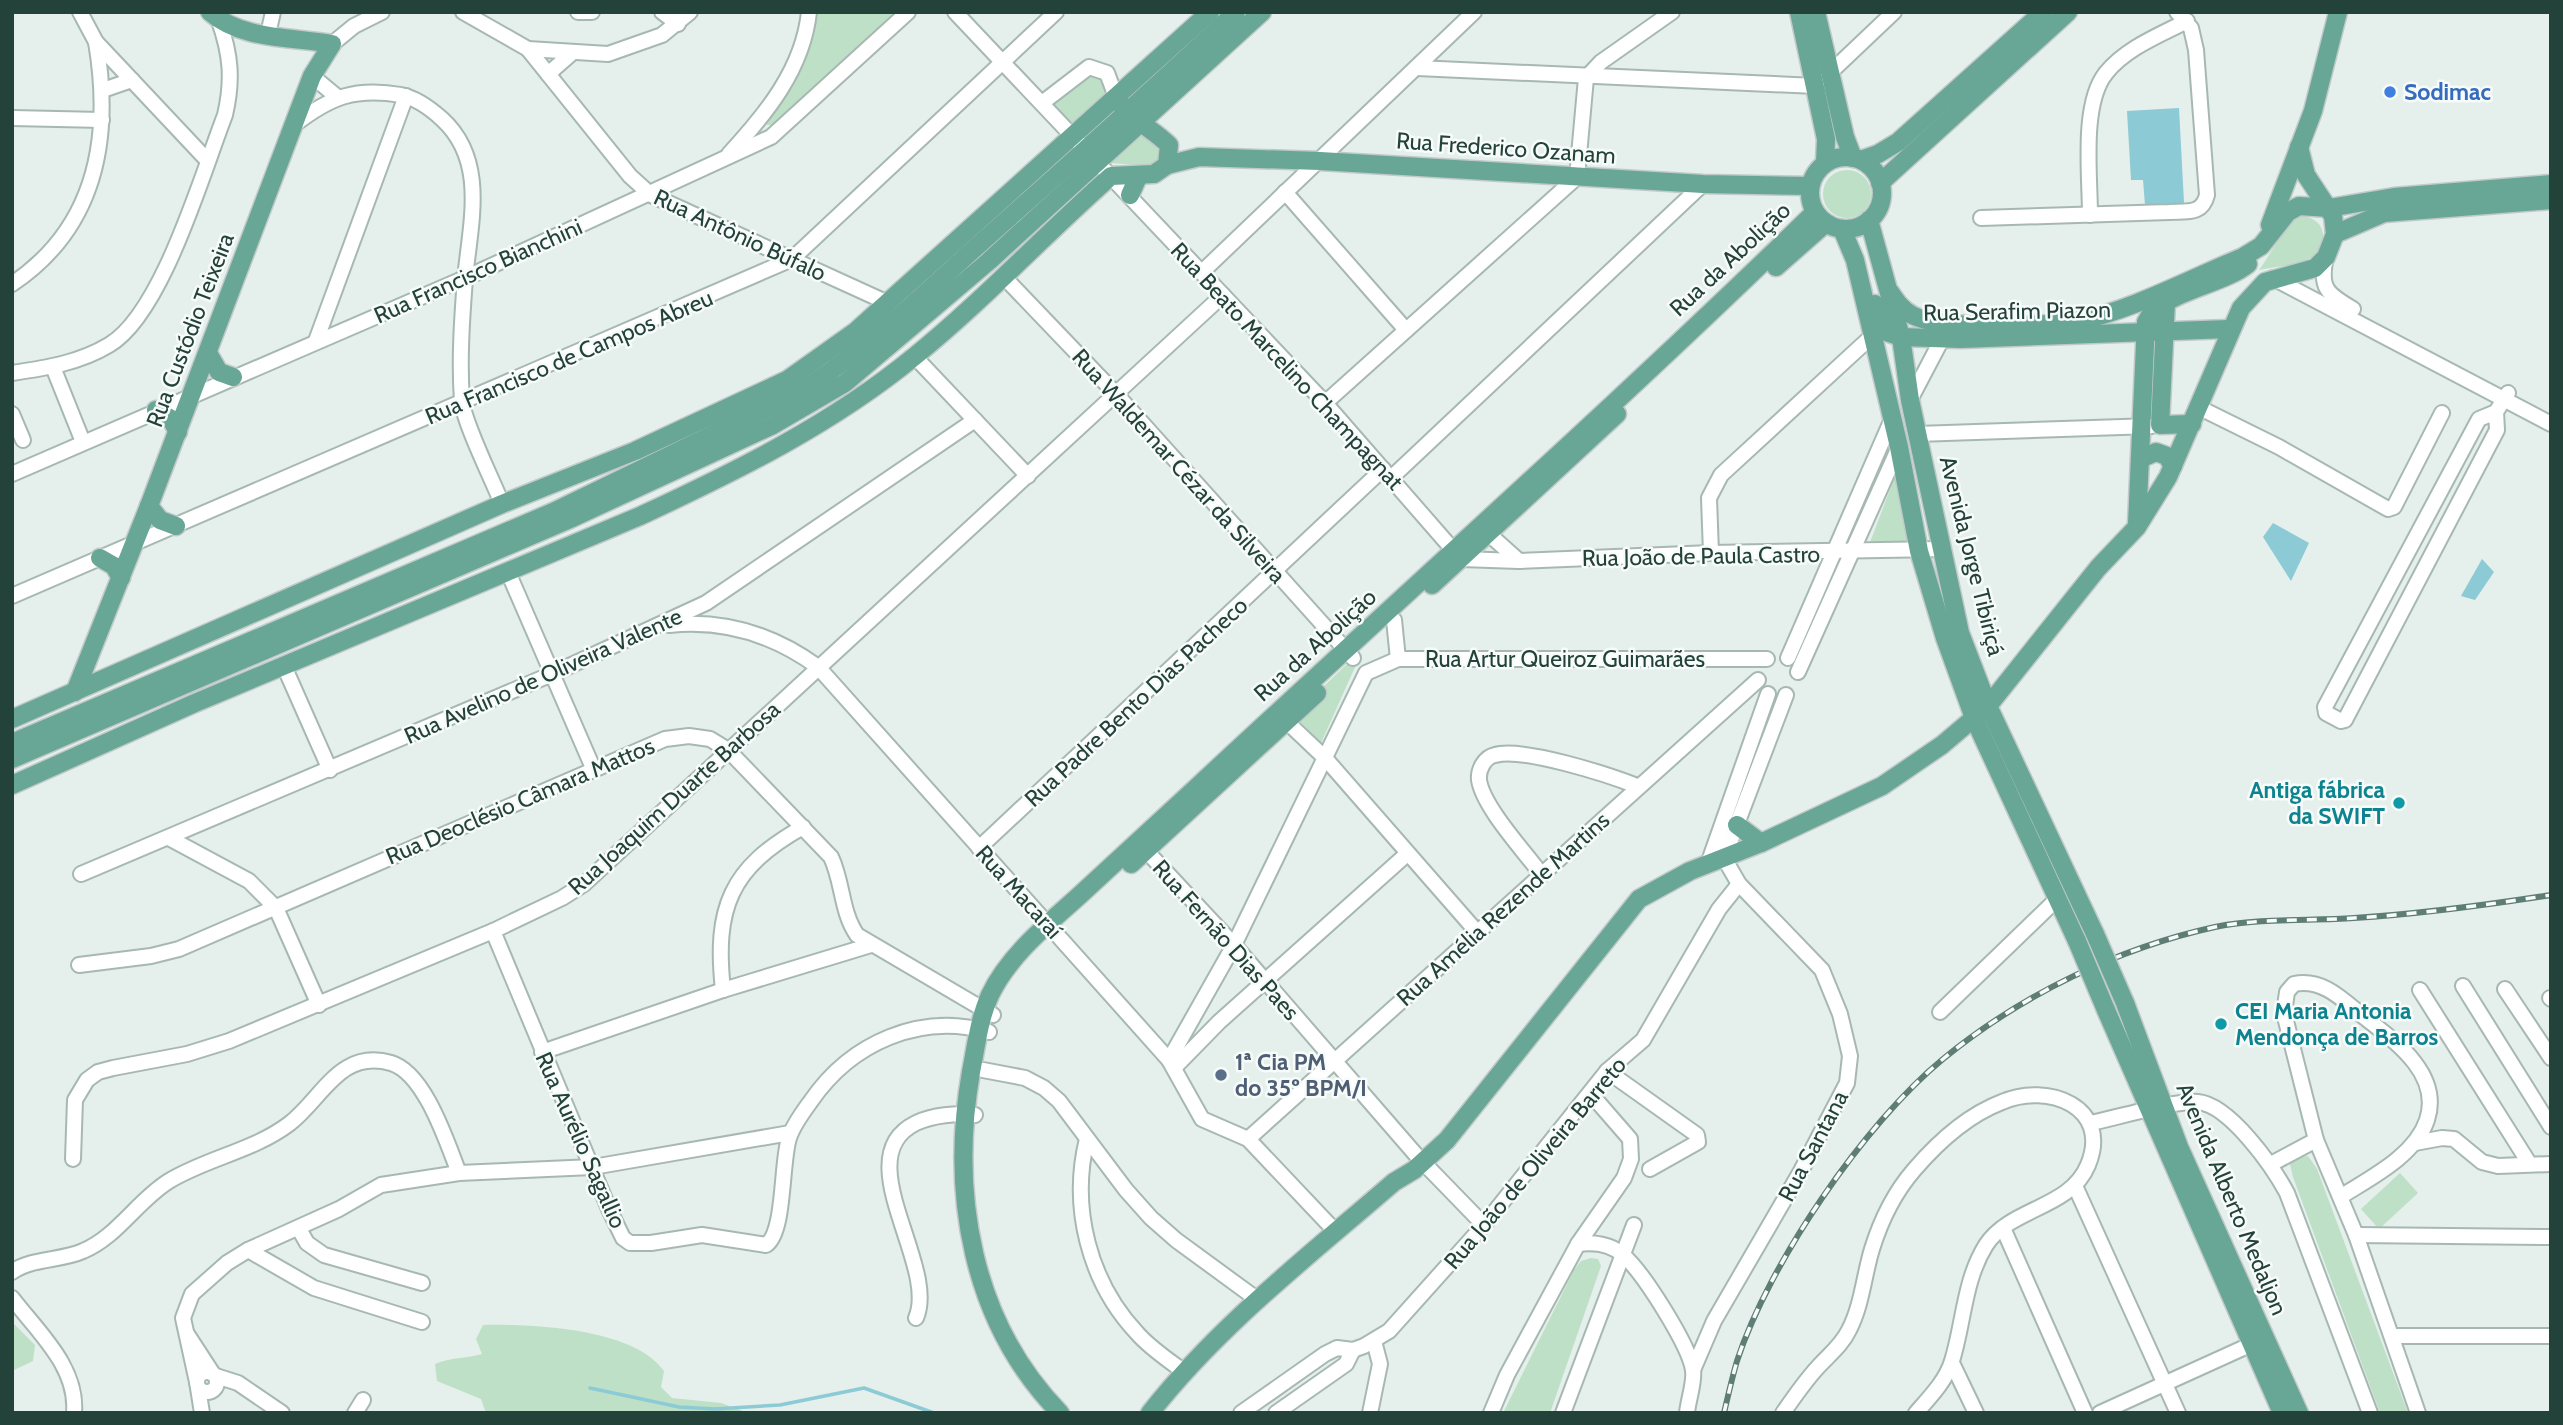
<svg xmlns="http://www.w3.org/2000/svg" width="2563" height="1425" font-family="Cabin,sans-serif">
	<rect width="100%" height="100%" fill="#e5efeb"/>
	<g fill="#bee0c7">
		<path d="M815 12H895L772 125H767C768 112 781 104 788 93 804 69 812 40 815 12Z"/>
		<polygon points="1091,73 1103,81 1108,94 1072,123 1053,105"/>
		<polygon points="1146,129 1164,154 1161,162 1149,166 1109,163"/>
		<circle cx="1847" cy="194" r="24"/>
		<path d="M2302 216C2329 219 2329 247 2308 259 2295 267 2274 266 2259 270 2272 253 2285 222 2302 216Z"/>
		<polygon points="1897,471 1912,548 1869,545"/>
		<polygon points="1348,663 1356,665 1321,743 1294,715"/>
		<polygon points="2308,1156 2317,1169 2408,1413 2380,1413 2293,1177 2290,1164 2297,1157"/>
		<polygon points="2400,1173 2418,1193 2379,1229 2361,1209"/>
		<polygon points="1591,1258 1598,1259 1601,1266 1550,1413 1503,1413 1574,1270 1581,1261"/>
		<polygon points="12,1322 35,1345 33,1361 12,1371"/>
		<path d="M483 1325C533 1324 634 1328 664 1371L661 1387 672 1398 721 1403 748 1413H486L481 1399 437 1381 435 1364C451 1357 465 1359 482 1354L476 1339Z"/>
	</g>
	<g fill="#8ccad5">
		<polygon points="2179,108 2184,203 2145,205 2143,180 2131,180 2127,111"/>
		<polygon points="2273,523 2309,543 2291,581 2263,537"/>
		<polygon points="2482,559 2494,572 2475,600 2461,596"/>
	</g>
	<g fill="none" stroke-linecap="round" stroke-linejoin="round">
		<polyline stroke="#8ccad5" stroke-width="3.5" points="590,1388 679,1407 715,1409 780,1405 864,1388 934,1413"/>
		<defs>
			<g id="minor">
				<polyline points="80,12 96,42 207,160"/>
				<polyline points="463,12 528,49 608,54 662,35 690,12"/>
				<polyline points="578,12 592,12"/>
				<polyline points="662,12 678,24"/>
				<polyline points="955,12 1325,403 1461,559 1519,561 1711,553 1941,549"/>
				<polyline points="268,34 273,12"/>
				<polyline points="332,44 354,26 382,12"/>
				<polyline points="528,49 630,176 651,195 888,303"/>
				<polyline points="1417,68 1816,86 1894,12"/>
				<polyline points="548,74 572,53"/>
				<polyline points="312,76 336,96"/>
				<polyline points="103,90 132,80"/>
				<polyline points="1042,103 1089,67 1107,73 1116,97"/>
				<polyline points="12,118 102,120"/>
				<path d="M294 125C330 97 355 87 401 95 416 98 431 109 442 119 488 161 470 224 465 279 462 318 459 361 462 401 463 421 493 481 502 504"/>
				<path d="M729 154C766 114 803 69 809 12"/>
				<polyline points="1285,192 1406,330"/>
				<path d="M2090 215C2090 176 2081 104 2106 73 2126 48 2160 35 2187 21"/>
				<path d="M1981 218 2169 212C2187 211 2202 215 2207 195L2196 50 2191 28 2177 12"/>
				<path d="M2326 257C2319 288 2327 294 2353 309"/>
				<polyline points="1202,272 1474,12"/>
				<polyline points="1003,276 1116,394 1353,658"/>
				<polyline points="2273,278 2551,424"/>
				<path d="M12 284C97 227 112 137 96 42"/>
				<polyline points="316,341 406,96"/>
				<polyline points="915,357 1028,476"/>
				<polyline points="53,367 83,442"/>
				<path d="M12 373C46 368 79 363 109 345 162 314 202 174 225 115 233 80 231 55 219 21"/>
				<polyline points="1910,400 1942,339"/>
				<polyline points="1325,403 1577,177 1586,78 1601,62 1672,12"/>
				<polyline points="2198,407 2279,447 2388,509 2394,507 2442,413"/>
				<polyline points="2496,412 2479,419 2325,707 2326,713 2341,721 2345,720 2497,430 2496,412 2508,393"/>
				<polyline points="12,414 23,440"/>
				<polyline points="1917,434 2152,426"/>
				<polyline points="12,474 465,278 771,137 908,12"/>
				<polyline points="1391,478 1703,184"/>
				<polyline points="1481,527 1519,561"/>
				<polyline points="1711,553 1709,498 1721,475 1872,336"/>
				<polyline points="508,572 593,768"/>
				<polyline points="12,596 792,259 1056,12"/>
				<polyline points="1394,620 1398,659"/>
				<path d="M669 625C725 619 774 635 818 667L1169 1060 1202 1119 1248 1139 1336 1232"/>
				<polyline points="1788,658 1892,419"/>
				<polyline points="284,666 330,770"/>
				<polyline points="1798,672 1899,447"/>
				<polyline points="1286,721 1325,758 1477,932"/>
				<polyline points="169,838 249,881 276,908 319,1005"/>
				<polyline points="1139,843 1234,945 1417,1156 1484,1225"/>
				<polyline points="979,848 1383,469"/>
				<polyline points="1708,864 1768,694"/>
				<polyline points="81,874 552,674 706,603 975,420"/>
				<path d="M1541 874C1525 852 1483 807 1479 780 1478 769 1485 757 1495 755 1523 747 1609 775 1637 786"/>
				<path d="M493 931 609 1209 623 1238 630 1243H651L702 1235 766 1245C785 1233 781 1163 789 1138 793 1125 803 1112 811 1101 851 1043 920 1012 989 1032"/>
				<path d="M79 965 151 956 179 949 665 739 689 736 710 739 728 750 831 857C843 882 841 912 857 935L993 1015"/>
				<polyline points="2463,986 2551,1127"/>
				<polyline points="2505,989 2551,1058"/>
				<path d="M723 990C714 908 730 868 803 827"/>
				<polyline points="2420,990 2529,1163"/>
				<polyline points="2550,998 2551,999"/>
				<polyline points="1940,1012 2057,899"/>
				<polyline points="542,1052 723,990 871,945"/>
				<polyline points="1169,1060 1234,945 1366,673 1398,659 1767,659"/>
				<polyline points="1174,1068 1219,1022 1407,854"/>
				<polyline points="983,1070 1025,1078 1044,1088 1059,1101 1126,1190 1151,1218 1176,1240 1258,1300"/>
				<polyline points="1607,1071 1697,1135 1698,1142 1650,1169"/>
				<path d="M2091 1123C2115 1118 2177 1100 2198 1102 2230 1105 2273 1167 2287 1193L2370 1413"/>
				<path d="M1087 1139C1070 1207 1089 1282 1137 1333 1150 1348 1167 1359 1183 1371"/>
				<polyline points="1248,1139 1758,680"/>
				<polyline points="2415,1143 2442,1138 2454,1139 2482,1162 2498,1166 2551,1164"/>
				<polyline points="73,1159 75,1100 87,1080 98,1072 113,1068 187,1054 229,1041 493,931 562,898 584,884 1223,295"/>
				<polyline points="2271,1164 2316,1140"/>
				<polyline points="2076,1188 2178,1413"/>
				<path d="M2340 1197C2370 1178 2415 1156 2427 1120 2442 1074 2395 1041 2364 1017 2343 1000 2323 978 2294 984L2287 992 2284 1013 2316 1140 2356 1235 2418 1413"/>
				<polyline points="2003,1228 2085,1413"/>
				<polyline points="299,1229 307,1243 324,1255 422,1283"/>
				<polyline points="2356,1235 2551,1237"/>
				<path d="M1578 1244C1593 1242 1611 1244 1623 1255 1643 1272 1689 1345 1693 1370 1695 1382 1688 1400 1687 1413"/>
				<polyline points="248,1250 314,1288 422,1322"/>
				<path d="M12 1272C31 1258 61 1261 83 1251 117 1237 138 1200 169 1181 207 1158 253 1151 289 1124 322 1099 340 1048 391 1063 425 1073 447 1143 459 1173"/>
				<path d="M12 1298C38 1332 78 1367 74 1413"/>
				<path d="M916 1318C939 1265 846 1157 916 1123 933 1115 956 1113 975 1115"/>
				<polyline points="187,1334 213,1374"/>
				<polyline points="2393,1336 2551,1336"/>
				<polyline points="1952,1363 1976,1413"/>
				<polyline points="1693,1370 1714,1321 1801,1171 1847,1083 1850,1056 1840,1014 1822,970 1739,884 1724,858 1786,695"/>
				<circle cx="207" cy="1382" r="10"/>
				<polyline points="216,1376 238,1383 282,1413"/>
				<polyline points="197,1382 183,1318 192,1294 227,1263 248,1250 339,1209 381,1185 459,1173 593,1167 790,1133"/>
				<polyline points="198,1388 202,1413"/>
				<polyline points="355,1413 363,1400"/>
				<polyline points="1241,1413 1325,1354 1337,1348 1353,1350 1364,1346 1389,1331 1484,1225 1607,1071 1643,1040 1719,909 1739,884"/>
				<polyline points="1276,1413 1346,1364 1353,1350"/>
				<polyline points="1370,1413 1380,1364 1374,1341"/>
				<polyline points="1491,1413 1507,1375 1578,1244 1624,1178 1631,1159 1630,1139 1590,1093"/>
				<polyline points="1563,1413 1634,1225"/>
				<path d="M1783 1413C1794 1397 1805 1381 1818 1367 1829 1355 1842 1345 1849 1330 1862 1305 1864 1275 1872 1249 1881 1220 1895 1192 1914 1170 1938 1142 1968 1115 2002 1102 2048 1082 2112 1107 2088 1165 2070 1209 2011 1207 1986 1245 1964 1280 1964 1322 1952 1361 1946 1381 1929 1398 1916 1413"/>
				<polyline points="2100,1413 2252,1344"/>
			</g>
			<g id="major">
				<polyline points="1799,12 1826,139 1825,163"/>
				<polyline points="1816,12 1845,137 1853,158"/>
				<circle cx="1846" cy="193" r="36"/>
				<polyline points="1861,160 1878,154 1898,142 2043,12"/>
				<polyline points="1167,165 1199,157 1320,161 1703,184 1810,186"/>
				<polyline points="1880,183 2068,12"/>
				<polyline points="1130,195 1139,175"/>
				<polyline points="1869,220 1901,337 1910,400 1960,633 1988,706 2095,934"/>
				<polyline points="2270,225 2313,111 2338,12"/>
				<polyline points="1842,229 1855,260 1899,447 1919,551 1945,638 1974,718 2077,941"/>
				<polyline points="2335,234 2384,213 2551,200"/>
				<polyline points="1776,267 1826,223"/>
				<path d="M1890 292C1896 301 1902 310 1912 315 1938 330 2046 326 2077 321 2129 312 2194 277 2243 257L2261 246 2288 212 2299 206 2329 208 2394 197 2551 184"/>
				<polyline points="2166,302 2160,425 2192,424"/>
				<polyline points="1875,304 1886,332 1901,337 1961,339 2229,329"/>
				<polyline points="208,353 219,372 233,377"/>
				<polyline points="156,410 171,419 178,432"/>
				<polyline points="2140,459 2156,452 2167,456 2173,466"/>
				<polyline points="149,506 160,520 176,526"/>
				<path d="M2137 524 2146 322C2160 292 2221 286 2248 264"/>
				<polyline points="100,558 114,566 121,578"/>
				<polyline points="1432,585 1617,414"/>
				<path d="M75 692 149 506 312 76 332 44C294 37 241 40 210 12"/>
				<polyline points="12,719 502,504 635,451 787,380 856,331 1210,12"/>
				<path d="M12 743 553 512 794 395C861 355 917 300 975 248 1063 170 1150 92 1236 12"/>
				<polyline points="12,759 570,519 773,425 845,383 989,261 1262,12"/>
				<path d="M12 785 195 703 640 516C737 471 832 424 915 356 984 300 1045 234 1111 176L1154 174 1167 165 1169 145C1152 128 1128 118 1116 97"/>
				<polyline points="1737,825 1761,843"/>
				<polyline points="1131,864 1317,693"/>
				<polyline points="2125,1003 2179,1147 2299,1413"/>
				<polyline points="2106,1010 2282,1413"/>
				<path d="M1060 1413C971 1322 950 1193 971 1072 976 1047 979 1019 990 995 1009 955 1048 924 1080 895 1119 859 1158 823 1197 787 1403 595 1614 408 1815 212"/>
				<path d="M1150 1413C1219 1325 1310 1255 1394 1182L1414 1170 1447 1140 1639 899 1690 871 1761 843 1882 786 1942 745 1988 706 2098 568 2137 527 2168 477 2241 308 2265 282 2315 268 2326 257 2335 234 2333 216 2306 175 2299 147"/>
			</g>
		</defs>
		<use href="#minor" stroke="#a7b8b2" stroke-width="18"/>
		<use href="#major" stroke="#c1cac8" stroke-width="21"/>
		<use href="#minor" stroke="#fff" stroke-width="14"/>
		<use href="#major" stroke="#68a696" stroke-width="18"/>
		<defs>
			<path id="rail" d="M1724 1413C1728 1396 1732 1378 1737 1361 1769 1263 1864 1124 1943 1059 2021 995 2118 948 2215 927 2260 918 2309 921 2354 918 2420 914 2486 905 2551 895"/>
		</defs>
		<use href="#rail" stroke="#5e7d75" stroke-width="6"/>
		<use href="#rail" stroke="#f7fbf9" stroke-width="3.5" stroke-dasharray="10" stroke-linecap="butt"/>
		<defs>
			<g id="major-bridge">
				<polyline points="2095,934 2125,1003"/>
				<polyline points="2077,941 2106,1010"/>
			</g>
		</defs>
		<use href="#major-bridge" stroke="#c1cac8" stroke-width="21" stroke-linecap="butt"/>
		<use href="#major-bridge" stroke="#68a696" stroke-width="18"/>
	</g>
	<circle fill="#3f7fe0" stroke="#f7fbf9" stroke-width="2.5" cx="2390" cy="92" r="7"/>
	<g fill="#0f9aa8" stroke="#f7fbf9" stroke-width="2.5">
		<circle cx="2399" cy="803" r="7"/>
		<circle cx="2221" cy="1024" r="7"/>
	</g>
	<circle fill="#5c6f8a" stroke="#f7fbf9" stroke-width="2.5" cx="1221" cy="1075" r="7"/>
	<g text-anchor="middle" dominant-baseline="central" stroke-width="5" stroke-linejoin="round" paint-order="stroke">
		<g font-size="23" font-weight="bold" fill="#366cbe" stroke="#f7fbf9" text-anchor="start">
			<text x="2404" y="92">Sodimac</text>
		</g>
		<g font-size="23" fill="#23423a" stroke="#f7fbf9">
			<text transform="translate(1506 148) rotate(4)">Rua Frederico Ozanam</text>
			<text transform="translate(740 235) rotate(25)">Rua Antônio Búfalo</text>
			<text transform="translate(1730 259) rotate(-43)">Rua da Abolição</text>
			<text transform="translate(478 271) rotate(-24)">Rua Francisco Bianchini</text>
			<text transform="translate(2017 311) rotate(-1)">Rua Serafim Piazon</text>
			<text transform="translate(190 330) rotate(-69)">Rua Custódio Teixeira</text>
			<text transform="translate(569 357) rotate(-23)">Rua Francisco de Campos Abreu</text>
			<text transform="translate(1287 366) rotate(47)">Rua Beato Marcelino Champagnat</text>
			<text transform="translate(1179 466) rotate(48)">Rua Waldemar Cézar da Silveira</text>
			<text transform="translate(1701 556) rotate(-1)">Rua João de Paula Castro</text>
			<text transform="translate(1972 556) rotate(76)">Avenida Jorge Tibiriçá</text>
			<text transform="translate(1315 645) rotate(-42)">Rua da Abolição</text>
			<text x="1565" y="659">Rua Artur Queiroz Guimarães</text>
			<text transform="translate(543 676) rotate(-24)">Rua Avelino de Oliveira Valente</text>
			<text transform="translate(1136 702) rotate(-43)">Rua Padre Bento Dias Pacheco</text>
			<text transform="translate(674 798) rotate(-42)">Rua Joaquim Duarte Barbosa</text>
			<text transform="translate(520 801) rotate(-23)">Rua Deoclésio Câmara Mattos</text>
			<text transform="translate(1019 892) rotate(48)">Rua Macaraí</text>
			<text transform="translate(1503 909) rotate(-42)">Rua Amélia Rezende Martins</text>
			<text transform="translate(1226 940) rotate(48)">Rua Fernão Dias Paes</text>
			<text transform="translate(581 1140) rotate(66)">Rua Aurélio Sagallio</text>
			<text transform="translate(1813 1146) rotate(-62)">Rua Santana</text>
			<text transform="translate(1535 1163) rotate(-50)">Rua João de Oliveira Barreto</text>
			<text transform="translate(2232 1199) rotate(67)">Avenida Alberto Medaljon</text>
		</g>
		<g font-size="23" font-weight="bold" fill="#0d838f" stroke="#f7fbf9" text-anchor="end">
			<text x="2385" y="790">Antiga fábrica<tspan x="2385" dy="26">da SWIFT</tspan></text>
			<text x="2235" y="1011" text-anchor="start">CEI Maria Antonia<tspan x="2235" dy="26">Mendonça de Barros</tspan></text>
		</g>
		<g font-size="23" font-weight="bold" fill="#4e5e75" stroke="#f7fbf9" text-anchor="start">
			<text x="1235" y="1062">1ª Cia PM<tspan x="1235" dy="26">do 35º BPM/I</tspan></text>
		</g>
	</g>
	<rect width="2563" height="1425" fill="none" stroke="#23423a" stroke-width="28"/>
</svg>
